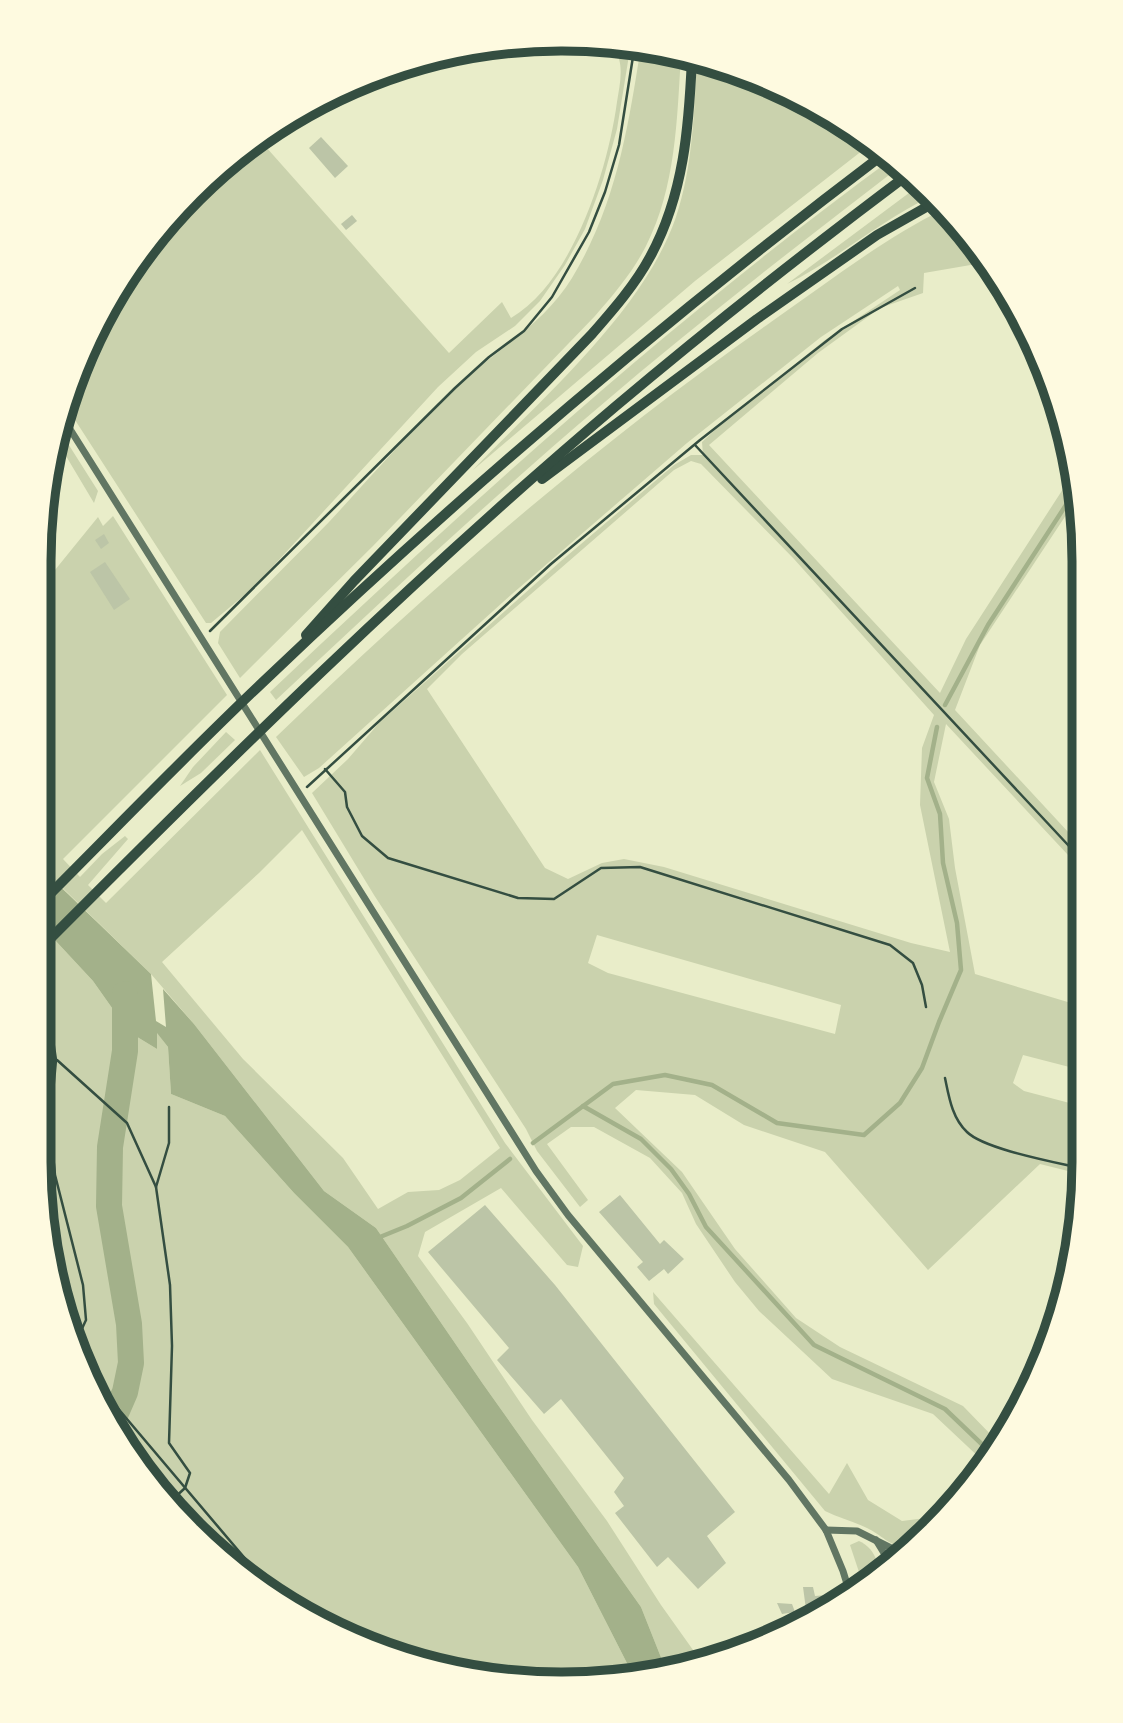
<svg xmlns="http://www.w3.org/2000/svg" width="1123" height="1723" font-family="'PT Sans Narrow',sans-serif">
	<rect width="100%" height="100%" fill="#e9edc9"/>
	<g fill="#cad2ad" fill-rule="evenodd">
		<path d="M606 42 631 43 617 129 603 180 585 229 565 265 540 301 515 326 476 352 438 387 254 587 211 623H206L66 406 78 361 168 217 243 147 258 138 449 353 502 302 511 318C573 282 608 169 617 102 619 88 623 73 619 59 617 52 611 47 606 42Z"/>
		<path d="M641 46 681 55C677 119 676 187 646 246 633 272 614 294 595 316L373 546 240 678 218 643 220 632C256 595 293 559 329 522 370 478 409 432 453 390 492 352 543 326 572 278 616 205 628 129 641 46Z"/>
		<path d="M697 59 729 66 823 108 872 143 695 281 473 470C541 399 644 311 676 217 693 166 694 112 697 59Z"/>
		<path d="M893 158 902 165C799 244 697 323 599 407 488 501 382 601 276 700L270 692C469 504 671 320 893 158Z"/>
		<path d="M921 184 932 196C881 220 838 259 787 284Z"/>
		<path d="M944 209 977 243 988 262 924 273 923 293 880 308 818 353 709 445 940 693 966 639 1074 472 1078 497 980 645 955 710 1082 847V870L946 724 934 782 949 819 955 868 975 974 1081 1006V1070L1023 1055 1013 1083 1024 1091 1081 1106 1080 1174 1040 1164 928 1270 825 1152 744 1125 695 1095 636 1090 615 1108 682 1172 735 1249 796 1318 840 1347 963 1406 996 1440 983 1461 933 1414 832 1379 759 1311 735 1282 696 1224 682 1193 650 1158 594 1127H571L547 1144 588 1200 580 1207 537 1151 526 1129 374 895 312 793 348 759 379 723 561 561 674 465 691 455H703L702 442 718 427 825 340 900 290 898 286 821 337 687 443 512 594 319 768 304 777 276 737C431 587 594 446 771 322 827 283 883 239 944 209ZM691 461 701 464 794 559 934 715 922 748 920 805 950 952 911 943 664 867 624 859 602 863 568 879 545 868 427 689 462 654 674 470ZM597 935 841 1005 835 1034 608 973 588 963Z"/>
		<polygon points="60,431 98,491 94,503 66,456 56,450 54,452"/>
		<path d="M113 516 227 695 63 859 80 877 102 854 125 836 128 839 88 885 106 903 260 750 505 1143 583 1246 578 1267 567 1265 501 1188 425 1232 418 1256 467 1323 532 1420 607 1521 661 1605 703 1664 696 1667 666 1670 641 1607 483 1384 376 1228 324 1191 194 1024 151 974 41 867 42 586 98 517 103 526ZM302 830 500 1148 460 1180 439 1190 408 1192 378 1209 343 1158 243 1059 162 962 259 873Z"/>
		<polygon points="226,732 235,740 201,773 180,786 193,767"/>
		<polygon points="40,924 93,981 129,1032 157,1049 156,1031 168,1047 171,1094 225,1116 294,1193 348,1247 578,1567 632,1673 528,1683 393,1657 243,1576 127,1452 66,1329 39,1162"/>
		<path d="M653 1292 829 1494 847 1463 868 1500 902 1521 934 1517 938 1521 907 1548C891 1547 880 1534 867 1528 853 1521 839 1518 825 1511L654 1304Z"/>
		<path d="M859 1541C876 1548 887 1574 864 1581L861 1578 850 1545Z"/>
	</g>
	<polygon fill="#a3b18a" points="40,867 151,974 156,1021 166,1027 163,989 194,1024 324,1191 376,1228 483,1384 641,1607 666,1670 632,1673 578,1567 348,1247 294,1193 225,1116 171,1094 168,1047 157,1033 157,1049 129,1032 93,981 40,924"/>
	<g fill="none" stroke-linecap="round" stroke-linejoin="round">
		<g stroke="#a3b18a" stroke-width="4.5">
			<polyline points="945,705 988,625 1077,488"/>
			<polyline points="583,1106 641,1139 671,1169 689,1194 706,1227 814,1345 945,1409 989,1451"/>
			<polyline points="533,1143 613,1084 665,1075 712,1085 777,1123 864,1135 900,1103 922,1068 939,1022 961,970 957,923 943,863 940,814 927,778 937,727"/>
			<polyline points="380,1237 407,1226 461,1198 510,1159"/>
		</g>
		<polyline stroke="#a3b18a" stroke-width="26" points="112,1422 125,1392 131,1363 129,1324 109,1206 110,1147 125,1051 125,994"/>
	</g>
	<g fill="#bcc5a7">
		<polygon points="321,137 348,166 335,178 309,148"/>
		<polygon points="352,215 357,221 346,230 341,224"/>
		<polygon points="104,534 109,543 101,549 95,540"/>
		<polygon points="105,562 130,599 114,610 90,572"/>
		<polygon points="620,1195 660,1244 664,1240 684,1259 668,1274 664,1269 649,1281 637,1267 643,1262 599,1212"/>
		<polygon points="485,1205 555,1285 735,1512 707,1536 726,1563 698,1589 668,1557 657,1567 615,1513 624,1506 614,1492 624,1478 561,1399 544,1414 497,1360 509,1348 428,1252"/>
		<polygon points="803,1587 813,1587 815,1596 827,1595 827,1608 807,1617"/>
		<polygon points="777,1603 792,1604 795,1612 782,1614"/>
	</g>
	<g fill="none" stroke-linecap="round" stroke-linejoin="round">
		<g stroke="#344e41" stroke-width="2.5">
			<polyline points="695,445 1082,860"/>
			<polyline points="210,631 455,388 489,357 524,331 552,297 589,232 605,192 619,145 635,44"/>
			<polyline points="325,769 345,792 347,807 362,836 388,858 518,898 554,899 601,868 640,867 890,945 913,963 922,985 926,1007"/>
			<polyline points="307,787 551,564 700,440 842,329 915,288"/>
			<polyline points="42,1022 53,1040 56,1060 50,1125 55,1175 83,1285 86,1320 79,1335 69,1334"/>
			<polyline points="39,1027 42,1022 39,1015"/>
			<polyline points="57,1060 127,1123 156,1187"/>
			<path d="M945 1078C949 1097 952 1118 967 1132 984 1149 1054 1162 1080 1168"/>
			<polyline points="169,1107 169,1143 156,1187 170,1285 172,1346 169,1443 190,1473 185,1488 172,1500"/>
			<polyline points="88,1373 275,1594"/>
		</g>
		<g stroke="#617663" stroke-width="7">
			<polyline points="63,418 536,1171 568,1215 789,1480 826,1530 843,1571 851,1597"/>
			<polyline points="826,1530 857,1531 901,1553"/>
			<polyline points="876,1540 887,1558 887,1565"/>
		</g>
		<g stroke="#344e41" stroke-width="10">
			<polyline points="542,479 757,319 877,235 937,201"/>
			<path d="M306 635 354 581 592 334C613 310 635 285 650 257 684 195 689 126 692 58"/>
			<path d="M40 904C114 830 186 755 262 683 459 495 667 318 885 153"/>
			<path d="M40 949C226 762 415 576 616 406 712 325 810 248 910 173"/>
		</g>
	</g>
	<path d="M0 0H1123V1723H0ZM561 51H562A510 510 0 0 1 1072 561V1162A510 510 0 0 1 562 1672H561A510 510 0 0 1 51 1162V561A510 510 0 0 1 561 51Z" fill="#fefae0" fill-rule="evenodd"/>
	<path fill="none" stroke="#344e41" stroke-width="9" d="M561 51H562A510 510 0 0 1 1072 561V1162A510 510 0 0 1 562 1672H561A510 510 0 0 1 51 1162V561A510 510 0 0 1 561 51Z"/>
</svg>
